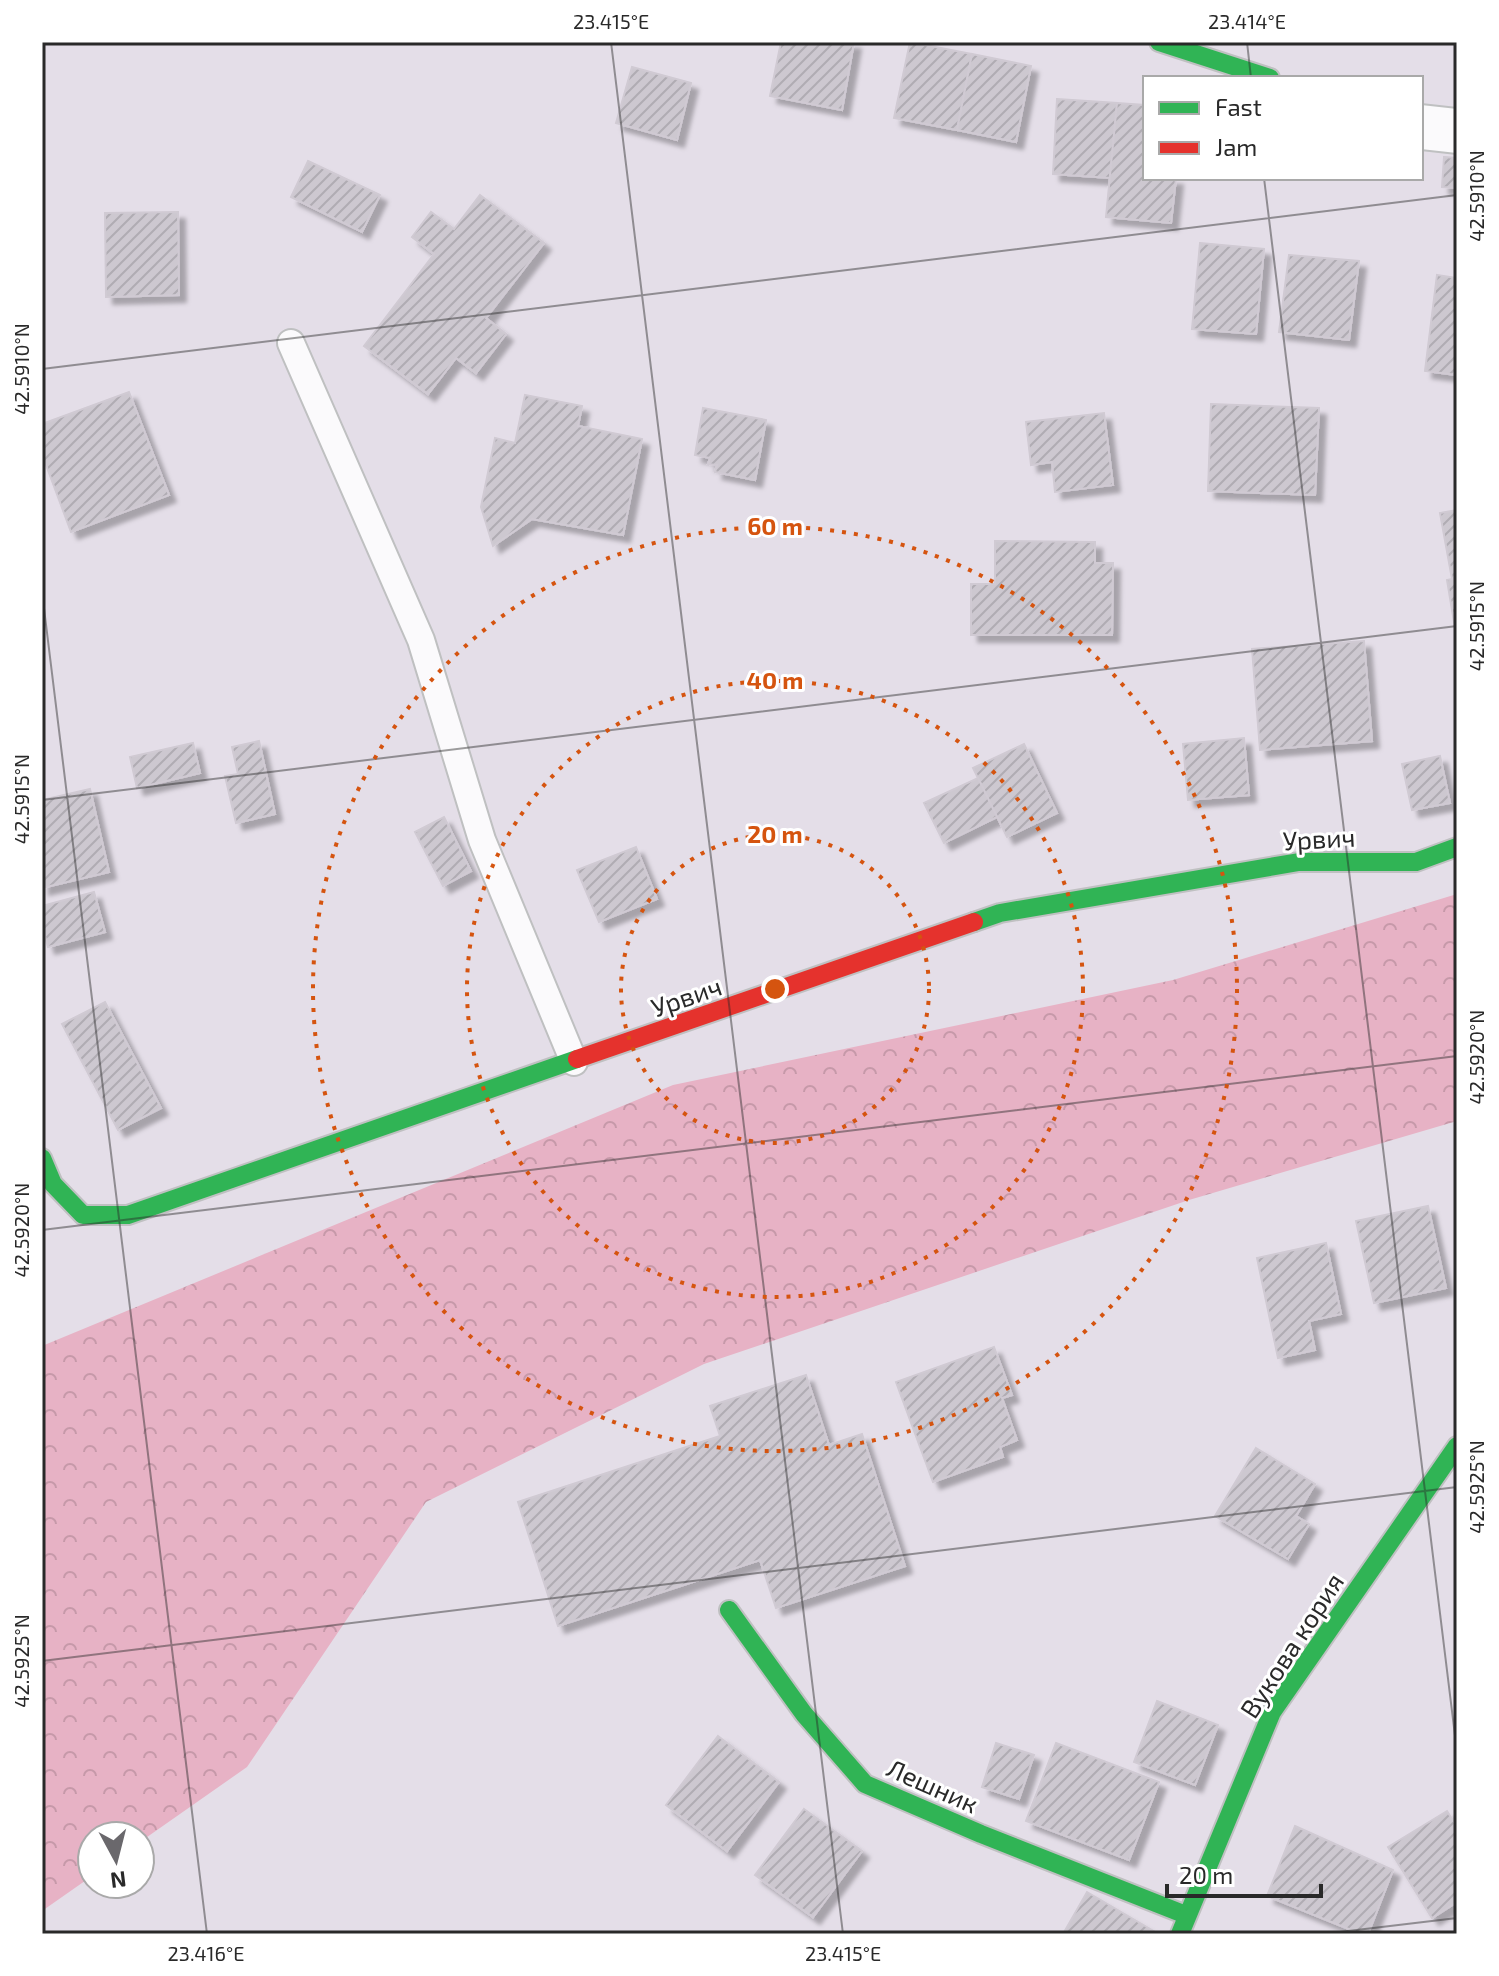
<svg xmlns="http://www.w3.org/2000/svg" width="1499" height="1976" font-family="'Exo 2',sans-serif">
	<defs>
		<pattern id="forest-crowns" width="20" height="18" patternUnits="userSpaceOnUse" patternTransform="scale(2)"><rect width="20" height="18" fill="#e7b2c5"/><path d="M2 6a3 3 0 1 1 6 0M12 15a3 3 0 1 1 6 0" fill="none" stroke="#c699a9"/></pattern>
		<pattern id="building-hatch" width="6" height="6" patternUnits="userSpaceOnUse" patternTransform="scale(2)"><rect width="6" height="6" fill="#cdc8d0"/><path d="M-1 1l2-2M0 6l6-6M5 7l2-2" fill="none" stroke="#b0acb3"/></pattern>
		<filter id="shadow"><feDropShadow dx="7" dy="7" stdDeviation="2" flood-color="#0004"/></filter>
	</defs>
	<rect width="100%" height="100%" fill="#e4dee8"/>
	<polygon fill="url(#forest-crowns)" points="1457,894 1457,1121 1189,1200 704,1364 426,1502 247,1767 140,1842 140,1836 92,1836 92,1876 42,1911 42,1346 673,1085 1173,980"/>
	<g fill="url(#building-hatch)" stroke="#d0cad3" stroke-width="2" filter="url(#shadow)">
		<polygon points="781,42 854,42 842,110 770,96"/>
		<polygon points="910,42 972,54 957,130 894,118"/>
		<polygon points="972,54 1031,66 1016,142 957,130"/>
		<polygon points="632,67 691,83 677,140 616,123"/>
		<polygon points="1057,99 1117,103 1110,178 1053,174"/>
		<polygon points="1117,103 1145,105 1145,178 1176,178 1171,223 1106,217"/>
		<polygon points="1444,157 1457,158 1457,188 1442,187"/>
		<polygon points="308,161 380,195 362,232 291,197"/>
		<polygon points="480,195 544,243 486,318 506,334 476,373 456,358 428,394 364,346 434,254 412,237 431,212 454,229"/>
		<polygon points="178,212 179,295 106,297 105,213"/>
		<polygon points="1200,243 1264,249 1256,334 1192,329"/>
		<polygon points="1289,255 1359,261 1349,340 1279,332"/>
		<polygon points="1437,275 1457,278 1457,375 1425,371"/>
		<polygon points="129,392 169,495 71,532 42,454 42,424"/>
		<polygon points="525,395 582,406 578,426 642,439 623,535 532,519 493,546 481,507 495,438 515,443"/>
		<polygon points="1211,404 1319,408 1315,495 1208,491"/>
		<polygon points="703,408 766,420 755,480 715,472 717,465 708,464 710,458 695,455"/>
		<polygon points="1104,413 1113,485 1055,492 1052,462 1031,465 1026,422"/>
		<polygon points="1457,510 1457,640 1447,580 1452,579 1440,513"/>
		<polygon points="995,541 1095,542 1095,563 1113,563 1112,635 971,635 971,584 995,584"/>
		<polygon points="1364,641 1372,741 1260,750 1252,649"/>
		<polygon points="1244,738 1249,795 1188,800 1183,744"/>
		<polygon points="259,741 275,814 236,823 225,776 238,774 232,747"/>
		<polygon points="193,743 200,773 137,788 130,757"/>
		<polygon points="1024,744 1057,813 1007,837 973,768"/>
		<polygon points="1440,756 1450,803 1412,810 1402,764"/>
		<polygon points="978,778 997,817 944,843 924,803"/>
		<polygon points="90,789 109,872 42,888 42,800"/>
		<polygon points="444,817 471,871 443,886 415,832"/>
		<polygon points="636,847 657,899 599,922 577,870"/>
		<polygon points="94,892 105,932 48,947 42,926 42,906"/>
		<polygon points="105,1002 161,1108 118,1130 62,1024"/>
		<polygon points="1428,1206 1446,1288 1374,1303 1356,1221"/>
		<polygon points="1326,1243 1341,1314 1309,1321 1315,1350 1278,1358 1257,1258"/>
		<polygon points="994,1347 1012,1395 1002,1398 1017,1440 1000,1447 1003,1457 933,1482 896,1382"/>
		<polygon points="806,1375 829,1445 862,1434 905,1566 776,1608 760,1560 558,1626 518,1502 720,1436 710,1406"/>
		<polygon points="1256,1448 1315,1484 1296,1516 1309,1524 1288,1559 1215,1516"/>
		<polygon points="1157,1701 1218,1725 1195,1785 1134,1762"/>
		<polygon points="718,1736 779,1782 727,1851 666,1805"/>
		<polygon points="996,1743 1034,1755 1019,1799 982,1787"/>
		<polygon points="1056,1743 1159,1782 1129,1860 1026,1821"/>
		<polygon points="804,1809 862,1851 813,1917 755,1875"/>
		<polygon points="1447,1811 1457,1827 1457,1902 1432,1918 1388,1847"/>
		<polygon points="1295,1826 1393,1870 1368,1934 1361,1934 1267,1896"/>
		<polygon points="1087,1892 1157,1933 1063,1934"/>
	</g>
	<g fill="none" stroke-linecap="round" stroke-linejoin="round">
		<defs>
			<polyline id="lane" points="291,343 421,640 482,840 574,1062"/>
			<polyline id="street" points="1421,127 1457,131"/>
			<g id="fast">
				<polyline points="1159,42 1270,78"/>
				<polyline points="974,922 1000,913 1299,862 1416,862 1457,847"/>
				<polyline points="42,1158 53,1184 83,1215 128,1215 577,1059"/>
				<polyline points="729,1610 804,1714 865,1784 981,1834 1186,1915"/>
				<polyline points="1180,1934 1272,1712 1457,1446"/>
			</g>
			<polyline id="jam" points="577,1059 974,922"/>
		</defs>
		<use href="#lane" stroke="#bfc0c1" stroke-width="30"/>
		<use href="#street" stroke="#bfc0c1" stroke-width="48"/>
		<use href="#fast" stroke="#bfc0c1" stroke-width="22"/>
		<use href="#jam" stroke="#bfc0c1" stroke-width="22"/>
		<use href="#lane" stroke="#fbfafc" stroke-width="26"/>
		<use href="#street" stroke="#fbfafc" stroke-width="44"/>
		<use href="#fast" stroke="#30b455" stroke-width="18"/>
		<use href="#jam" stroke="#e5322d" stroke-width="18"/>
	</g>
	<path fill="none" stroke="#292929" stroke-width="2" stroke-opacity="0.45" d="M611 42 843 1934M1247 42 1251 78M1264 178 1457 1752M42 369 1457 195M42 592 207 1934M42 800 1457 626M42 1230 1457 1056M42 1661 1457 1487M1323 1934 1457 1918"/>
	<g fill="none" stroke="#d5540f" stroke-width="4" stroke-dasharray="4 8">
		<circle cx="775" cy="989" r="154"/>
		<circle cx="775" cy="989" r="308"/>
		<circle cx="775" cy="989" r="462"/>
	</g>
	<g text-anchor="middle" dominant-baseline="central" stroke-width="6" stroke-linejoin="round" paint-order="stroke">
		<g font-size="26" fill="#292929" stroke="#fff">
			<text transform="translate(1319 838) rotate(-3)">Урвич</text>
			<text transform="translate(686 996) rotate(-19)">Урвич</text>
			<text transform="translate(1291 1645) rotate(-57)">Вукова кория</text>
			<text transform="translate(933 1785) rotate(24)">Лешник</text>
		</g>
	</g>
	<circle cx="775" cy="989" r="12" fill="#d5540f" stroke="#fff" stroke-width="4"/>
	<g font-size="24" text-anchor="middle" font-weight="bold" fill="#d5540f" stroke="#fff" stroke-width="6" stroke-linejoin="round" paint-order="stroke">
		<text x="775" y="535">60 m</text>
		<text x="775" y="689">40 m</text>
		<text x="775" y="843">20 m</text>
	</g>
	<rect width="1499" height="1976" fill="none" stroke="#ffffff" stroke-width="88"/>
	<rect x="1143" y="76" width="280" height="104" fill="#ffffff" stroke="#a9a9a9" stroke-width="2"/>
	<rect x="1159" y="102" width="40" height="12" fill="#30b455" stroke="#a9a9a9" stroke-width="2"/>
	<text x="1215" y="116" font-size="24" fill="#292929">Fast</text>
	<rect x="1159" y="142" width="40" height="12" fill="#e5322d" stroke="#a9a9a9" stroke-width="2"/>
	<text x="1215" y="156" font-size="24" fill="#292929">Jam</text>
	<g transform="translate(116 1860) rotate(173)"><circle r="38" fill="#ffffff" stroke="#a9a9a9" stroke-width="2"/>
	<path d="M0-6L14 30L0 20L-14 30Z" fill="#6a686c"/>
	<text y="-12" font-size="22" font-weight="bold" text-anchor="middle" fill="#292929">N</text>
	</g>
	<path d="M1167 1884v12h154v-12" fill="none" stroke="#292929" stroke-width="4"/>
	<text x="1179" y="1884" font-size="24" fill="#292929" stroke="#ffffff" stroke-width="6" paint-order="stroke">20 m</text>
	<rect x="44" y="44" width="1411" height="1888" fill="none" stroke="#292929" stroke-width="3"/>
	<g font-size="20" text-anchor="middle" fill="#292929">
		<text x="611" y="29">23.415°E</text>
		<text x="1247" y="29">23.414°E</text>
		<text transform="translate(1477 196) rotate(-90)" y="7">42.5910°N</text>
		<text transform="translate(22 369) rotate(-90)" y="7">42.5910°N</text>
		<text transform="translate(1477 626) rotate(-90)" y="7">42.5915°N</text>
		<text transform="translate(22 799) rotate(-90)" y="7">42.5915°N</text>
		<text transform="translate(1477 1057) rotate(-90)" y="7">42.5920°N</text>
		<text transform="translate(22 1230) rotate(-90)" y="7">42.5920°N</text>
		<text transform="translate(1477 1487) rotate(-90)" y="7">42.5925°N</text>
		<text transform="translate(22 1661) rotate(-90)" y="7">42.5925°N</text>
		<text x="206" y="1961">23.416°E</text>
		<text x="843" y="1961">23.415°E</text>
	</g>
</svg>
